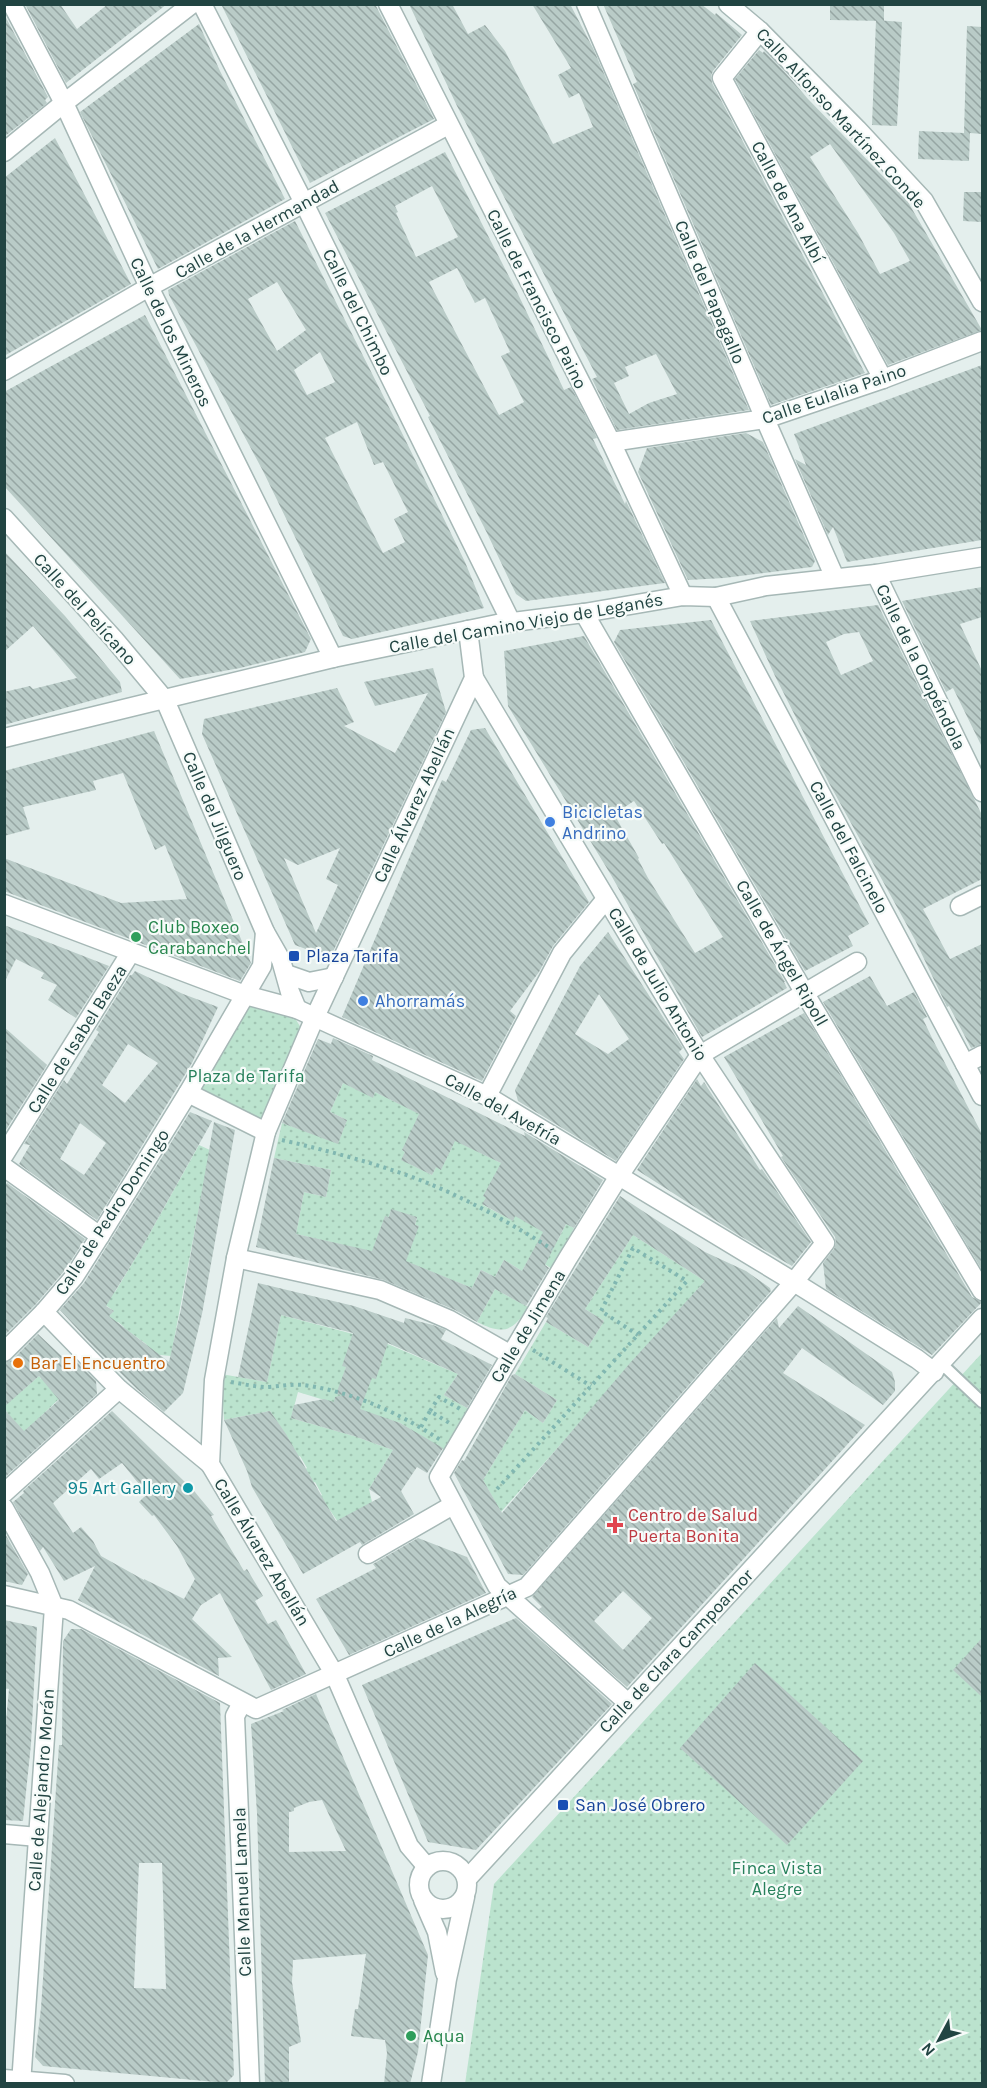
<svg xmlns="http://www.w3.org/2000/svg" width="987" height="2088" font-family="Karla,sans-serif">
	<defs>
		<pattern id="park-dots" width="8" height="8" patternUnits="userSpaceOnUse" patternTransform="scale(1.5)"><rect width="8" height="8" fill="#bbe3ce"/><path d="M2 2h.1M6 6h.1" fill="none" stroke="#a0c4b2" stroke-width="1.8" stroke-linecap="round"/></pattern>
		<pattern id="building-back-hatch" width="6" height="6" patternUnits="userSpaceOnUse" patternTransform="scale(1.5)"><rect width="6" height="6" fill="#b9cbc7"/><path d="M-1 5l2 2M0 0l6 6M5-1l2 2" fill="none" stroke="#96a6a3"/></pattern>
	</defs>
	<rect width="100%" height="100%" fill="#e4efed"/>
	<g fill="url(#park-dots)">
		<polygon points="249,1001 293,1015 303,1031 265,1123 195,1092"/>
		<polygon points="343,1083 373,1097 375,1092 424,1116 402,1150 405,1152 402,1160 432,1175 436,1167 441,1169 453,1145 452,1139 505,1165 483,1205 512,1220 516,1214 558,1240 566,1224 574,1228 552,1269 531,1255 522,1271 504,1260 495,1277 481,1270 472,1288 404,1261 418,1226 415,1225 417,1218 391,1210 389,1217 385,1217 378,1236 377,1253 296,1234 304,1192 326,1197 331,1170 274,1158 282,1123 338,1143 347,1120 330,1112"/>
		<polygon points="199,1145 210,1150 171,1356 160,1355 156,1359 146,1344 131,1333 123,1341 124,1327 118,1322 111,1328 104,1320 114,1311 81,1288 115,1292 141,1249"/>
		<polygon points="633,1235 705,1281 501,1512 483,1480 525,1410 543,1423 557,1400 515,1374 546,1322 588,1347 604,1321 585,1309"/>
		<path d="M495 1289 528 1307C513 1332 503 1335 477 1322Z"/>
		<polygon points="281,1315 357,1335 343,1376 383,1342 458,1374 444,1395 476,1413 452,1455 400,1423 298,1392 291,1418 354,1436 393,1450 369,1489 372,1502 338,1522 329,1509 304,1506 322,1495 315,1482 297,1491 289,1478 307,1468 300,1456 280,1467 290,1441 270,1411 224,1420 221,1374 267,1382"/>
		<polygon points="982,1353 982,2083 465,2084 494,1884"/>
		<polygon points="47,1374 59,1399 21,1435 5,1409 5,1394 14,1384 22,1391 39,1376 41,1379"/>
	</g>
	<g fill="url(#building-back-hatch)" fill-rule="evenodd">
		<polygon points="25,4 60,4 77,29 108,4 167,4 66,83"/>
		<polygon points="221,4 375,4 434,119 310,183"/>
		<path d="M409 4H452L468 34 485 25 505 51 553 144 593 127 579 93 569 98 558 75 571 68 532 4H570L593 48 749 410 617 430 592 379 597 377 457 106ZM656 354 677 394 649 403 629 414 614 383 629 376 625 367Z"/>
		<polygon points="603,4 701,4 715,15 716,13 742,35 713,71 711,76 712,83 865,373 771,405 633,84 637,82"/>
		<polygon points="830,4 884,4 884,21 830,20"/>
		<polygon points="4,14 48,97 45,100 47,103 4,137"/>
		<polygon points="876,20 902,22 897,126 872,125"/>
		<polygon points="199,24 220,71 285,199 158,269 80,112"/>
		<polygon points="967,26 982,27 982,134 970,133 969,161 918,159 919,131 964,133"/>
		<path d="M759 50 763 53 764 51 783 70 808 99 908 202 982 330 888 365 735 79ZM830 144 894 233 910 261 880 274 858 233 810 157Z"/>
		<polygon points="55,138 131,284 4,356 4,178"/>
		<path d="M445 152 517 292 564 390 571 387 597 438 593 439 625 504 626 501 665 583 526 601 516 594 487 533 428 417 430 416 325 213ZM432 186 458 237 416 257 396 213 398 212 395 206ZM457 268 475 303 485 298 510 352 501 356 524 402 499 415 429 282Z"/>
		<polygon points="964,192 982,192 982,222 963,221"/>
		<path d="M295 221 401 431 465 562 484 608 352 639 343 636 263 471 169 295 168 290ZM277 282 306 330 277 351 248 299ZM320 352 335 382 307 395 294 370ZM357 422 374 465 383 462 408 512 394 519 405 542 383 553 325 438Z"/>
		<polygon points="145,315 311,639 305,652 240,668 180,679 4,486 4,392"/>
		<polygon points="982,365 982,540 847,562 833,527 828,535 795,459 806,465 794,434"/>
		<polygon points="746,433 763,442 815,561 812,567 724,578 688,580 638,472 647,448"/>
		<polygon points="4,551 65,616 120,682 122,692 4,725 4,692 30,686 33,689 77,678 33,626 4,652"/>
		<polygon points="982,587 982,617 960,624 982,671 982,747 953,688 946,692 902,601"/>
		<path d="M878 605 982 815V879L923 909 950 959 982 944V1044L971 1048 949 1006 947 1007 915 940 829 783 775 676 750 621ZM859 632 873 661 841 675 826 642 844 634Z"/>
		<polygon points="711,620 869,924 848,936 853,946 805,971 614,642 620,630"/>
		<path d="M584 636 785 982H784L787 988 702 1037 611 875 508 706 504 651ZM634 801 662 844 664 843 723 937 695 953 648 878 638 859 639 858 614 814Z"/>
		<path d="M433 668 446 712 330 958 295 945 202 734 204 719 337 688 354 722 344 726 395 753 428 693 375 706 364 682ZM340 848 326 879 338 885 316 933 284 858 298 865Z"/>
		<polygon points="485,728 589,902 553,946 539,972 510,1011 516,1016 482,1081 342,1017 442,780 446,782 471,730"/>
		<polygon points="154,731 251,963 240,981 4,891 4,858 121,903 187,899 165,845 155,850 123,773 93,781 96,790 23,807 30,829 4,836 4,771"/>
		<polygon points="4,925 109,966 76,1018 48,1000 57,985 41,978 44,973 16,959 4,983"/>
		<path d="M608 932 683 1048 679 1052 684 1059 616 1161 518 1101 515 1090 580 966ZM599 994 629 1039 608 1054 575 1034Z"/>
		<path d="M135 971 183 994 218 1007 192 1063 97 1220 19 1164 30 1145 24 1144 64 1080 67 1084 99 1032 96 1030 130 975H132ZM128 1044 158 1063 125 1103 102 1085ZM80 1123 106 1143 84 1175 60 1159Z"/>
		<polygon points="870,976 887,1006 914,992 927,1017 923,1019 933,1040 982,1134 982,1270 823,1002"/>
		<polygon points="804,1013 972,1297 982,1302 932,1355 826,1289 823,1263 834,1249 836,1243 835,1237 781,1157 783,1156 724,1057"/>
		<polygon points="4,1027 47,1065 4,1133"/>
		<polygon points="333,1038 373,1056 372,1060 525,1136 524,1132 603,1180 574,1228 566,1224 545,1265 549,1268 526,1306 495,1289 477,1322 455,1310 384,1280 256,1247 274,1158 331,1170 326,1197 304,1192 296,1234 372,1251 385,1216 389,1217 391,1209 417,1217 415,1225 419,1226 406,1261 472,1288 481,1270 495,1277 504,1260 522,1271 543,1232 515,1216 513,1221 482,1204 486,1198 483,1196 501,1163 455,1141 441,1170 436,1167 432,1175 401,1160 405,1152 402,1150 419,1114 375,1092 373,1098 343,1083 330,1112 347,1120 338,1144 282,1123 318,1039 331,1044"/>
		<polygon points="697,1079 701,1086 704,1082 760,1170 762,1169 811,1242 792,1266 740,1236 637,1170"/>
		<polygon points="190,1112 212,1121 141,1249 106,1306 114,1311 109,1316 169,1362 181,1309 214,1122 235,1130 202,1314 183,1393 164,1412 137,1389 94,1347 60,1310 84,1283"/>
		<polygon points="7,1183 85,1239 65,1270 36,1304 4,1336 4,1186"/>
		<polygon points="620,1196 705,1252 746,1271 770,1288 771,1291 523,1575 508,1574 454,1473 462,1460 464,1461 512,1375 515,1374 557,1400 543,1423 525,1410 483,1480 502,1513 630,1363 705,1281 633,1235 585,1309 604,1321 588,1347 546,1322 548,1318 546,1317"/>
		<polygon points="258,1283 354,1306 404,1323 405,1318 433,1325 446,1330 441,1339 492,1365 467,1408 444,1395 458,1374 388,1343 376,1379 372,1378 360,1409 400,1423 443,1448 427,1473 417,1467 401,1491 414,1514 362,1545 360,1542 303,1574 252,1487 247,1471 224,1420 270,1411 286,1434 336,1521 381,1497 369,1489 393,1450 354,1436 291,1418 294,1405 324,1399 334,1402 335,1397 343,1395 336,1394 346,1367 342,1366 353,1333 281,1315 267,1382 238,1377"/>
		<path d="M798 1306 892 1372 895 1382V1391L883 1405 802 1348 783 1373 865 1425 627 1687 539 1609 542 1607 532 1597 777 1318 779 1328ZM623 1591 652 1618 623 1650 594 1621Z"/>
		<polygon points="38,1334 70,1364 75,1360 96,1381 97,1394 5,1477 4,1409 24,1431 59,1400 39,1376 4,1407 4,1363 12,1360"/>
		<path d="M112 1411 194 1491 214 1515 211 1516 244 1571 247 1569 263 1596 255 1601 268 1624 276 1620 306 1674 271 1690 220 1593 201 1605 192 1619 232 1657 218 1658 219 1676 78 1600 95 1566 64 1581 43 1547 40 1551 13 1502 24 1493 23 1491ZM122 1463 147 1494 139 1502 152 1516 154 1515 177 1546 195 1579 184 1599 144 1579V1580L101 1556 93 1541 81 1527 73 1533 53 1503 91 1469 99 1479Z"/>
		<polygon points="4,1532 28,1574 22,1585 4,1581"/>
		<polygon points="418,1538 467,1557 486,1593 349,1655 316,1599 376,1568 373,1564"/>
		<polygon points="516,1618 612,1704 476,1850 428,1842 362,1685"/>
		<polygon points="4,1620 37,1627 31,1744 23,1821 4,1820 4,1741 9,1689 4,1688"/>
		<path d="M71 1629H81L220 1703 234 2075 226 2083 43 2066 35 2057 41 2008 59 1745H62L63 1641ZM139 1863H162L166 1989 134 1988Z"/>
		<polygon points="982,1638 982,1697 953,1670"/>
		<polygon points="755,1663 863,1761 787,1845 680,1748"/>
		<path d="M316 1694 428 1955 418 2052 410 2084H384L387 2053 385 2040 351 2036 355 2009H358L366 1954 293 1960 292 1982 301 2042 289 2047V2084H265L257 1813 251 1724 284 1711 282 1710ZM322 1800 346 1851 289 1852V1812L294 1811V1808L309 1802Z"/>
	</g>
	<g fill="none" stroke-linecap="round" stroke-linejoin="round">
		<defs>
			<polyline id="service" points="942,1364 982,1402"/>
			<g id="minor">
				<polyline points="12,4 64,103 149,287 333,658"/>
				<polyline points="202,4 304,203 511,622"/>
				<polyline points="388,4 611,442 683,596"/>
				<polyline points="586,4 765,419 835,578"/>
				<polyline points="728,4 760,31 857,129 924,201 982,302"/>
				<polyline points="760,31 722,78 883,379"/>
				<polyline points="4,152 64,103 192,4"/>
				<polyline points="4,371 149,287 448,125"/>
				<polyline points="611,442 765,419 883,379 982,341"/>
				<polyline points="4,518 114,639 165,700 265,932 281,960 290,992 297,1009"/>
				<polyline points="876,574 982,792"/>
				<polyline points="716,597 982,1096"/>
				<polyline points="584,613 804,992 982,1291"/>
				<polyline points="4,904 245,995 297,1009 487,1096 794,1282 917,1359 934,1372"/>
				<polyline points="960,906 982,895"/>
				<polyline points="286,974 309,982 334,977"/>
				<polyline points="965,1064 982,1055"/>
				<polyline points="188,1093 266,1132"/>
				<polyline points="487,1096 562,953 606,899"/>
				<polyline points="4,1155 131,952"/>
				<polyline points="4,1167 100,1236"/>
				<polyline points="236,1258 380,1290 450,1320 511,1355"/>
				<polyline points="44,1312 119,1389 210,1464"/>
				<polyline points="4,1352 44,1312 74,1277 100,1236 188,1093 262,966 265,932"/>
				<polyline points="4,1493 119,1389"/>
				<polyline points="4,1508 40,1573 54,1607 21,2084"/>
				<polyline points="368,1554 453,1505"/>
				<polyline points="4,1595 69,1610 256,1709 527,1587 794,1282 825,1243 700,1055 474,678"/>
				<polyline points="242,1703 235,1716 250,2084"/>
				<polyline points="628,1703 497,1586 439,1477 568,1258 619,1176 700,1055 857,962"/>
				<polyline points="4,1834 38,1837"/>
				<circle cx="443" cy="1885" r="24"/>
				<polyline points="427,1867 409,1846 335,1675 210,1464 214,1380 236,1258 266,1132 315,1017 474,678 468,630"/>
				<polyline points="467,1879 982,1318"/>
				<polyline points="423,1900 437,1932 445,1973"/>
				<polyline points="4,2079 65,2084"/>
				<polyline points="431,2084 447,1979 465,1897"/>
			</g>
			<polyline id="tertiary" points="4,738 333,658 497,624 584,613 683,596 716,597 766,586 876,574 982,557"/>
		</defs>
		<use href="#service" stroke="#a6b8b6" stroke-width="14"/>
		<use href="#minor" stroke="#a6b8b6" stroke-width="21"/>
		<use href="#tertiary" stroke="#a6b8b6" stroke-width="21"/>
		<g stroke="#81b7b1" stroke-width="4" stroke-dasharray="3 4.5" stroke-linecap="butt">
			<path d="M282 1140C329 1151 375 1163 420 1180 466 1198 510 1223 552 1249"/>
			<polyline points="533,1350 591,1386"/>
			<path d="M231 1382C243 1384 256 1387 268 1387 283 1386 295 1383 310 1386 358 1394 401 1414 442 1441"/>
			<polyline points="430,1411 439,1397 460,1409"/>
			<polyline points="421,1427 430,1411 451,1424"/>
			<polyline points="497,1489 687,1281 633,1248 601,1311 638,1335"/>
		</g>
		<use href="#service" stroke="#fff" stroke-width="10"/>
		<use href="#minor" stroke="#fff" stroke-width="18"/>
		<use href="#tertiary" stroke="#fff" stroke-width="18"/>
	</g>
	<g fill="#3f7fe0" stroke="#f6fbf9" stroke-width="2">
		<circle cx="550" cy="822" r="6"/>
		<circle cx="363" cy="1001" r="6"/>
	</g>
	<g fill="#2e9e5b" stroke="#f6fbf9" stroke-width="2">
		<circle cx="136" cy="937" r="6"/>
		<circle cx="411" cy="2036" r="6"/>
	</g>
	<g fill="#1a4fb4" stroke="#f6fbf9" stroke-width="2">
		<rect x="288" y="950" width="12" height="12" rx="3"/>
		<rect x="557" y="1799" width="12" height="12" rx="3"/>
	</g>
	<circle fill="#e8710a" stroke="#f6fbf9" stroke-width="2" cx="18" cy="1363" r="6"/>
	<circle fill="#0f9aa8" stroke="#f6fbf9" stroke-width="2" cx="188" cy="1488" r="6"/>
	<path fill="#e0444e" stroke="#f6fbf9" stroke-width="2" d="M612 1516h6v6h6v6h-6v6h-6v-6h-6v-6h6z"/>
	<g text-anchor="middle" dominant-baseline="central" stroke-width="4.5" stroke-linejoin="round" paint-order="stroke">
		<g font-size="18" fill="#214442" stroke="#f6fbf9">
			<text transform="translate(841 118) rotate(47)">Calle Alfonso Martínez Conde</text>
			<text transform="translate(788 202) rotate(62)">Calle de Ana Albí</text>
			<text transform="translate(257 229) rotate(-29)">Calle de la Hermandad</text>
			<text transform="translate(710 292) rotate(67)">Calle del Papagallo</text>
			<text transform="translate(537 299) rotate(63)">Calle de Francisco Paino</text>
			<text transform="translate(358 312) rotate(64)">Calle del Chimbo</text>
			<text transform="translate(171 332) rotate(64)">Calle de los Mineros</text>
			<text transform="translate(834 394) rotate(-19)">Calle Eulalia Paino</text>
			<text transform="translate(85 609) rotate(48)">Calle del Pelícano</text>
			<text transform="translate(526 623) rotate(-10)">Calle del Camino Viejo de Leganés</text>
			<text transform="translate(921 667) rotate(64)">Calle de la Oropéndola</text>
			<text transform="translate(414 805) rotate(-65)">Calle Álvarez Abellán</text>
			<text transform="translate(215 816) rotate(67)">Calle del Jilguero</text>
			<text transform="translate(849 847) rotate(62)">Calle del Falcinelo</text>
			<text transform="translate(782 953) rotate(60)">Calle de Ángel Ripoll</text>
			<text transform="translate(658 984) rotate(59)">Calle de Julio Antonio</text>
			<text transform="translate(77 1039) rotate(-58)">Calle de Isabel Baeza</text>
			<text transform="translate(503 1109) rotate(29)">Calle del Avefría</text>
			<text transform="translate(112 1212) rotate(-57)">Calle de Pedro Domingo</text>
			<text transform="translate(528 1326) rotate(-59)">Calle de Jimena</text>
			<text transform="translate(262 1552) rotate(59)">Calle Álvarez Abellán</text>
			<text transform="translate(450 1622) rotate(-25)">Calle de la Alegría</text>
			<text transform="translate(676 1651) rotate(-47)">Calle de Clara Campoamor</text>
			<text transform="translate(41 1790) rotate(-86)">Calle de Alejandro Morán</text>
			<text transform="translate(242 1892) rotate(-92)">Calle Manuel Lamela</text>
		</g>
		<g font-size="18" fill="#366cbe" stroke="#f6fbf9" text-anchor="start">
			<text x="562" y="812">Bicicletas<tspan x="562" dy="21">Andrino</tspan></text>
			<text x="375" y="1001">Ahorramás</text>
		</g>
		<g font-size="18" fill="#27864d" stroke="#f6fbf9" text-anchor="start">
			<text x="148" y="927">Club Boxeo<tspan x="148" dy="21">Carabanchel</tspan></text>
			<text x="423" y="2036">Aqua</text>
		</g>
		<g font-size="18" fill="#164399" stroke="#f6fbf9" text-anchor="start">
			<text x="306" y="956">Plaza Tarifa</text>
			<text x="575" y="1805">San José Obrero</text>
		</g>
		<g font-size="18" fill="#26805b" stroke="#f6fbf9">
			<text x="246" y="1076">Plaza de Tarifa</text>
			<text x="777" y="1868">Finca Vista<tspan x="777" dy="21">Alegre</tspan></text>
		</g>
		<g font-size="18" fill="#c56008" stroke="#f6fbf9" text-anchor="start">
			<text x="30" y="1363">Bar El Encuentro</text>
		</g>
		<g font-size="18" fill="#0d838f" stroke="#f6fbf9" text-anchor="end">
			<text x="176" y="1488">95 Art Gallery</text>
		</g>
		<g font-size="18" fill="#be3a42" stroke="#f6fbf9" text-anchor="start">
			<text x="628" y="1515">Centro de Salud<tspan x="628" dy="21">Puerta Bonita</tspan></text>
		</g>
	</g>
	<rect width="987" height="2088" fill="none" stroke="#214442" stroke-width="12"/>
	<g transform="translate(939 2040) rotate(229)" stroke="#f6fbf9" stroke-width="4.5" paint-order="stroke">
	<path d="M0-4.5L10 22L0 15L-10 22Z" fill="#214442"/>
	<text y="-9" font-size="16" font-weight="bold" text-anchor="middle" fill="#214442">N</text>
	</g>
</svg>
